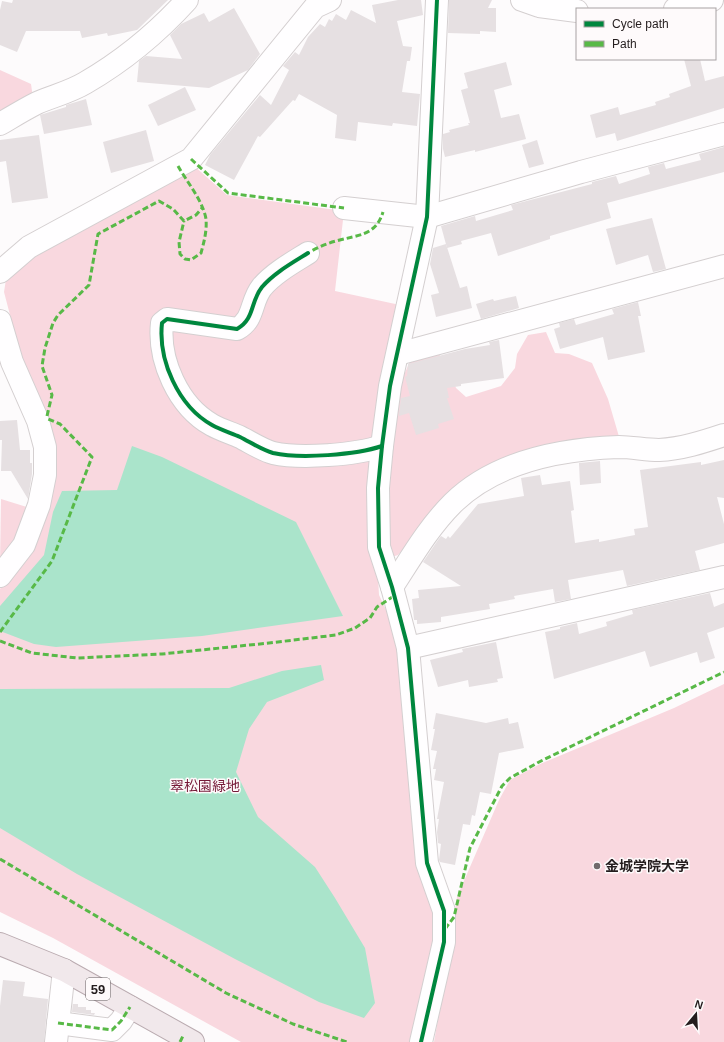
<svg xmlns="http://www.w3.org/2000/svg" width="724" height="1042" font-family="Helvetica,'Noto Sans JP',sans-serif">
	<rect width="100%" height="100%" fill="#fdfbfc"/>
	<g fill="#f9d8df">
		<polygon points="0,70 31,84 33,98 0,116"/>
		<polygon points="193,165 227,195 344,211 335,291 400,305 378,577 379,595 397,633 435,915 436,938 414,1042 241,1042 53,938 0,912 0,589 30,548 44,508 22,361 4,292 7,273 32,254"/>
		<polygon points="546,332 555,353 569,354 592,363 608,399 620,440 561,445 429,519 398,555 392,557 389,547 387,505 390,450 403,377 412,357 431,352 439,354 447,367 456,388 466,397 501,386 515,368 517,354 528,335"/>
		<polygon points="1,499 30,508 17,541 0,566"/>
		<polygon points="724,684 724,1042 434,1042 451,946 457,897 499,800 510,780 540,764 674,708"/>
	</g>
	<g fill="#aae4cb">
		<polygon points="132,446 162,457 296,522 343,616 202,636 56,647 34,644 0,631 0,606 44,555 53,512 62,491 117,490"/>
		<polygon points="321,665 324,680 267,702 249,729 236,772 258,817 315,867 335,898 365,948 375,1003 364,1018 319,1002 235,959 77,874 0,828 0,689 229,688 282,671"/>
	</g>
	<g fill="#e6e0e2">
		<polygon points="13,0 168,0 137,30 108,36 107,33 82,38 80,31 26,31 17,52 0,45 0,10 2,1 12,3"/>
		<polygon points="398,0 421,0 423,15 397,21 403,46 412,47 410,61 407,61 402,92 420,94 417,126 393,123 392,126 358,122 356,141 335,138 337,115 299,94 295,101 293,100 260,137 258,136 234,180 205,165 210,155 260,95 271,105 289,70 283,66 295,52 299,55 308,37 320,24 325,27 329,19 332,21 336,14 346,20 351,10 376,23 372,5"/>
		<polygon points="449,0 492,0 488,8 496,8 496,32 480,31 480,34 448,33"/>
		<polygon points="234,8 260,54 248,70 209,88 137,82 139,61 146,56 182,59 170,35 181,24 204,13 209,22"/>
		<polygon points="684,59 700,59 705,81 724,76 724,108 617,141 615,133 596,138 590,115 618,107 620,115 656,105 655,102 670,97 669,94 691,86"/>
		<polygon points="506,62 512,85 494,90 501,118 519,114 526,139 475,152 475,150 445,157 443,149 443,134 450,132 449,130 469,125 468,123 470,123 461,90 468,88 464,73"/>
		<polygon points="185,87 196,110 158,126 148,105"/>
		<polygon points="86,99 92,125 44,134 40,115 66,107 66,105"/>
		<polygon points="146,130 154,161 111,173 103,142"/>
		<polygon points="39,135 48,198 12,203 6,161 0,162 0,140"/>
		<polygon points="537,140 544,164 529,168 522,145"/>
		<polygon points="724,147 724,172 607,203 611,218 550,236 550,239 498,256 491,233 461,241 462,244 447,248 441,226 475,216 476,221 513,210 511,205 592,184 592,182 616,176 619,184 650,174 648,167 664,163 666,169 701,160 699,154"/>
		<polygon points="652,218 666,269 653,272 648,255 616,265 606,229"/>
		<polygon points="446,244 460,288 467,286 472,308 436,317 431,295 439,293 430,264 433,248"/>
		<polygon points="516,296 519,308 481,319 476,304 493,299 494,301"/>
		<polygon points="638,302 641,316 638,316 645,352 608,360 603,337 560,349 554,329 560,327 559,323 574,319 576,325 614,314 612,309"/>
		<polygon points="499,340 504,378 461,384 461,386 447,388 449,398 447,398 454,419 438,424 439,428 416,435 409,413 399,416 399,414 401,398 410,396 405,377 407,376 408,364 465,349 490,345 489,342"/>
		<polygon points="17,420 20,450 30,450 30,463 32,463 32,474 28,499 11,471 1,471 2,440 0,440 0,421"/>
		<polygon points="724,460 724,498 717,497 724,524 724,543 695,551 700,570 627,586 623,570 568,580 571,599 555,602 553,589 514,596 515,599 489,604 490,609 441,617 441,622 417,624 417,620 414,620 412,599 419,598 418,590 461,586 423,562 438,540 441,536 446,539 448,536 450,538 478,504 524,496 521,478 540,475 542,485 570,481 574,510 571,511 575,543 599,539 599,542 635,535 634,529 648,527 640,470 701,462 701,465"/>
		<polygon points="600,461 601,483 580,485 579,463"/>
		<polygon points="710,593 714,607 724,603 724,627 707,633 715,658 700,663 697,652 650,667 645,651 554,679 545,632 560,629 560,627 577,623 579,634 607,626 606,622 633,614 632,610"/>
		<polygon points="496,642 503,678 497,679 498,682 469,687 468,680 438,687 430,660 463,652 462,649"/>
		<polygon points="436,713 486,723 508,718 509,724 518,722 524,748 499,753 491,794 480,792 475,816 472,815 470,825 463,824 455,865 440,862 439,860 441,844 438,843 437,832 439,819 437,819 444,782 434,780 436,769 433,769 437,751 431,750 435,729 433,729"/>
		<polygon points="3,980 25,982 23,996 48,999 44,1042 0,1042 0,1006"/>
		<polygon points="73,1001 73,1004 78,1004 78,1007 86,1007 86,1010 91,1010 91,1013 95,1013 94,1015 72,1012"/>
	</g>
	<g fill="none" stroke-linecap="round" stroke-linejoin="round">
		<defs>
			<g id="minor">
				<polyline points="522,0 539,6 577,11"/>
				<polyline points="675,9 712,0"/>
				<path d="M0 124C12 117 25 109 37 103 53 96 70 92 85 83 123 61 158 32 187 0"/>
				<polyline points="344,208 427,217 581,172 724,134"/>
				<path d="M308 253C292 263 274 273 262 287 250 302 255 319 237 329L167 319 162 323C158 360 178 406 212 425 221 430 231 433 240 437 250 442 262 450 273 453 300 459 356 455 382 446"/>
				<polyline points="0,272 29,247 191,159 315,7 330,0"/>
				<polyline points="0,321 12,362 38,421 45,447 45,475 39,505 24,545 0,576"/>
				<polyline points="398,354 724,266"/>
				<path d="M392 587C411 558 428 528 453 503 496 461 562 449 619 447 632 447 646 450 659 450 681 449 703 442 724 435"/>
				<polyline points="408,648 724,577"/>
				<polyline points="58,1023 112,1030 121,1021 130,1007"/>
				<polyline points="56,1042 64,970"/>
				<polyline points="421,1042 444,942 444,911 427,863 408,648 392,587 379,547 378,488 382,446 390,386 427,217 437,0"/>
			</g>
			<polyline id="primary" points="0,944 64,970 193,1042"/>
		</defs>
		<use href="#minor" stroke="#d4cfd0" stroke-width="24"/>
		<use href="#primary" stroke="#baabb0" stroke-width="24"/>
		<use href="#minor" stroke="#fffeff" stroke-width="22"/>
		<use href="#primary" stroke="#f1e8eb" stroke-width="22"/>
		<g stroke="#58b947" stroke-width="3" stroke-dasharray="6 3" stroke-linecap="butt">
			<polyline points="191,159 228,193 344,208"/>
			<path d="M178 166C187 182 203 201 206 219 207 231 204 242 201 253L191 260 185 259 180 254 179 242 184 221"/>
			<path d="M305 255C314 249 325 244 336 241 357 235 376 236 383 212"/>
			<polyline points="47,416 52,395 42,366 45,348 53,323 58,315 89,285 98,234 159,201 173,209 184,221 196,215 202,208"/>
			<polyline points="0,632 52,561 92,457 60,424 48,419"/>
			<polyline points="0,641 32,653 77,658 162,654 269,643 336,635 355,628 370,618 377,607 394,596"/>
			<polyline points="0,859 226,993 293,1024 347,1042"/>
			<polyline points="445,929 454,917 470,848 502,786 510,778 541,761 724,672"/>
			<polyline points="58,1023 112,1030 121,1021 130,1007"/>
			<polyline points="180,1042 183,1036"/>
		</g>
		<defs>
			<g id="cycleway">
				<path d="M308 253C292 263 274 273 262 287 250 302 255 319 237 329L167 319 162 323C158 360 178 406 212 425 221 430 231 433 240 437 250 442 262 450 273 453 300 459 356 455 382 446"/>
				<polyline points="421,1042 444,942 444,911 427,863 408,648 392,587 379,547 378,488 382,446 390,386 427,217 437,0"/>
			</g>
		</defs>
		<use href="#cycleway" stroke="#fefafb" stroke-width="6"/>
		<use href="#cycleway" stroke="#00873e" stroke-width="4"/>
	</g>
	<circle fill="#706b6c" stroke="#fefafb" stroke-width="1.5" cx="597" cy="866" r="4"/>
	<g text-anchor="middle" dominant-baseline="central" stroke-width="3" stroke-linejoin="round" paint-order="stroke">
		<rect fill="#fefafb" stroke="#655f60" stroke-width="1" x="86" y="978" width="24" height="22" rx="3"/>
		<g font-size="13" font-weight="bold" fill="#241d1e">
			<text x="98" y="989">59</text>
		</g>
		<g font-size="14" fill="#751a38" stroke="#fefafb">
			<text x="205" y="786">翠松園緑地</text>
		</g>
		<g font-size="14" font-weight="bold" fill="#241d1e" stroke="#fefafb" text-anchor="start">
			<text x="605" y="866">金城学院大学</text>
		</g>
	</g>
	<rect x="576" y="8" width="140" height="52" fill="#fefafb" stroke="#a7a2a3"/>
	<rect x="584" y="21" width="20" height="6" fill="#00873e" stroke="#a7a2a3"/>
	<text x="612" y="28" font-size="12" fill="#241d1e">Cycle path</text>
	<rect x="584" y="41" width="20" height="6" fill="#58b947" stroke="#a7a2a3"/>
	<text x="612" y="48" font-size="12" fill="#241d1e">Path</text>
	<g transform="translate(696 1014) rotate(18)" stroke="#fefafb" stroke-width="3" paint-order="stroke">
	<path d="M0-3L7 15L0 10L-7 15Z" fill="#241d1e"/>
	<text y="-6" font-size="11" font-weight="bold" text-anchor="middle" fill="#241d1e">N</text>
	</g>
</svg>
